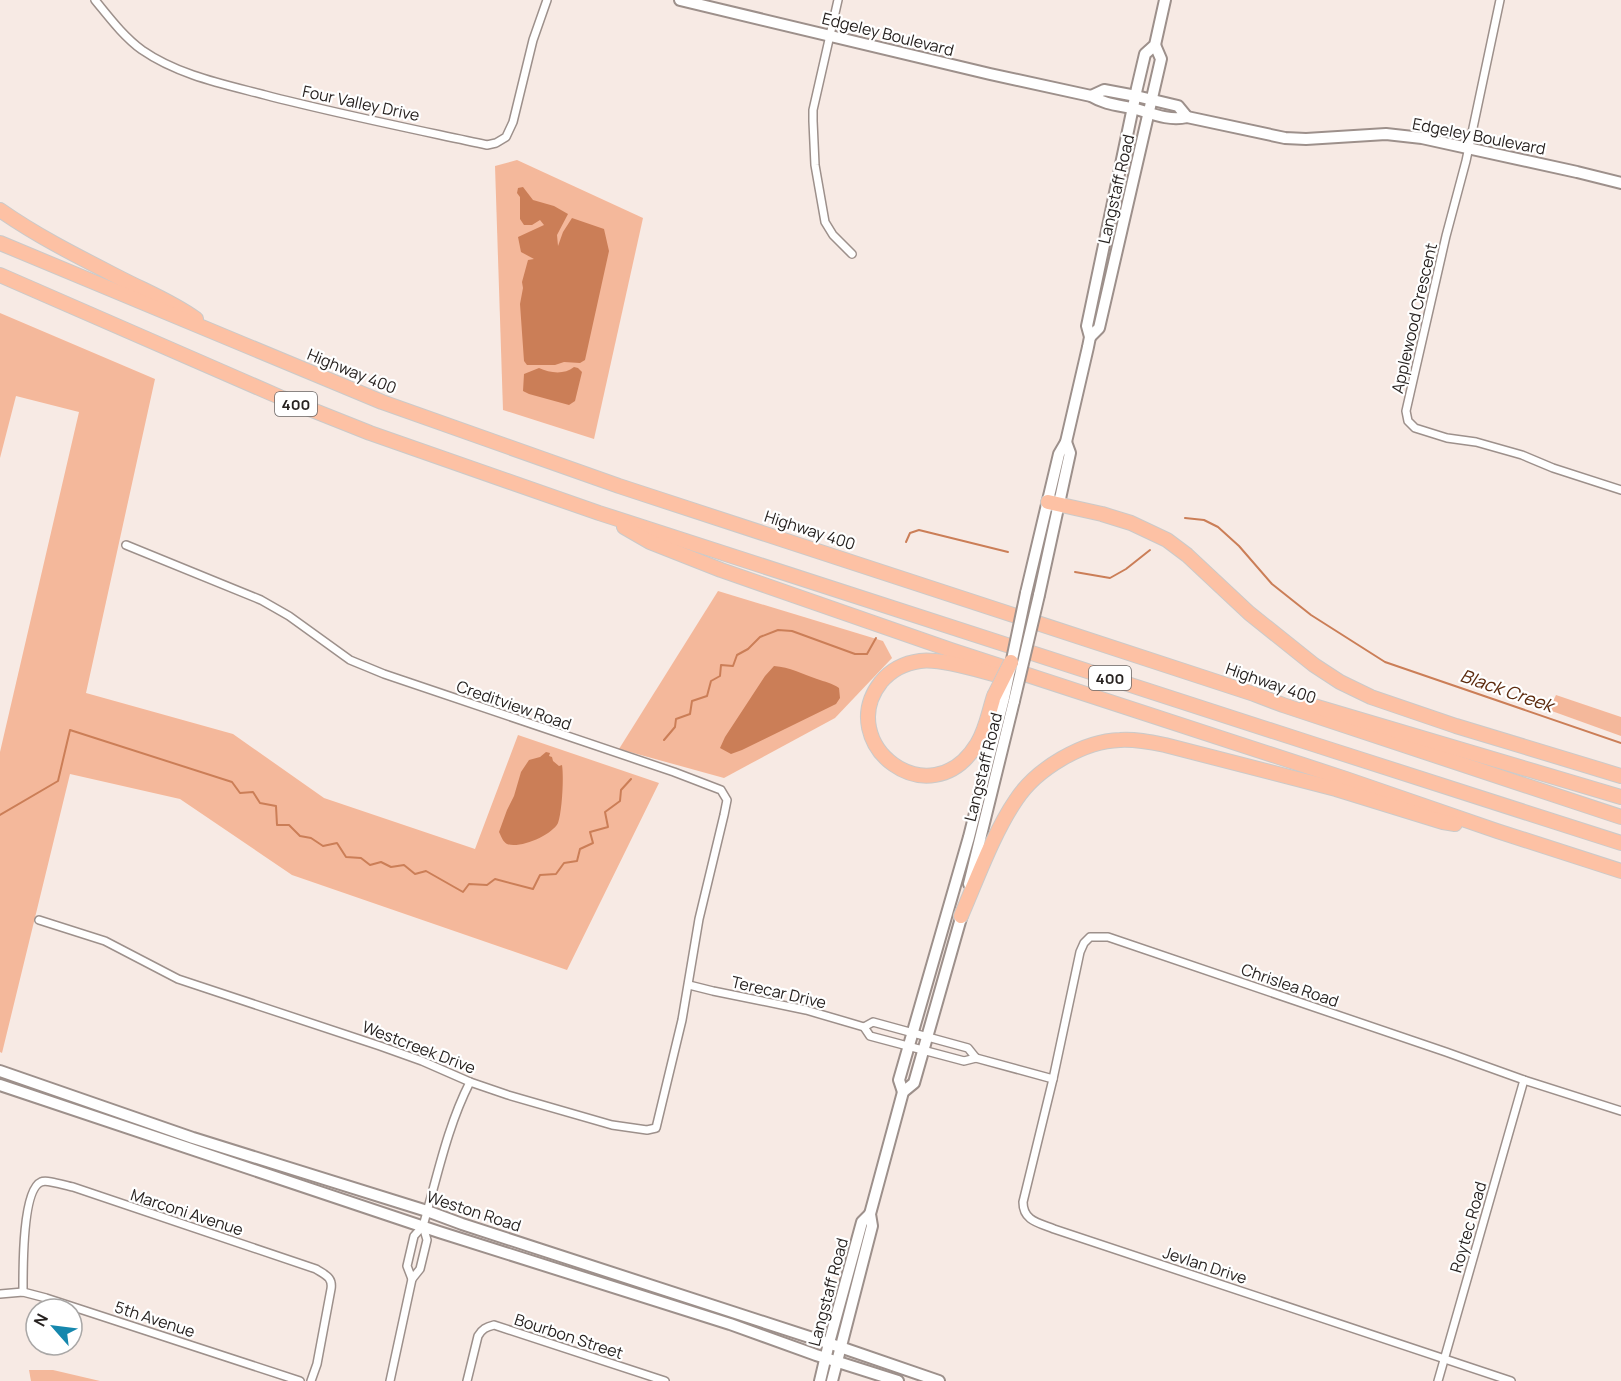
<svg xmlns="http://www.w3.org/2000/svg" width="1621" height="1381" font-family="Manrope,sans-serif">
	<rect width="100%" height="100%" fill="#f7eae4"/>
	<g fill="#f4b89b">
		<polygon points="517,160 643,218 594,439 503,410 495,166"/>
		<polygon points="0,313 155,379 86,693 233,734 324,798 475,849 518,735 659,783 567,970 292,875 180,799 70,774 2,1053 0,1052 0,752 79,412 16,396 0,458"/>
		<polygon points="718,591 883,641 892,658 835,718 724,778 619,749"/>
		<polygon points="1556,695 1621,717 1621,736 1549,710"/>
		<polygon points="29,1370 53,1370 100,1381 31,1381"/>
	</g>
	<g fill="#cb7e57">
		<polygon points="523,187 533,200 554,206 568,214 557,235 558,246 563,232 572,218 604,229 609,251 585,360 580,363 564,362 555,365 527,365 524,361 520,304 523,288 522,282 528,260 534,259 521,252 518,237 544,225 540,220 532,225 524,225 520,219 520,197 517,193 518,188"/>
		<path d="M574 367 578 368 582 372 575 401 569 405 529 394 523 391 524 374 539 368C550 373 564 375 574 367Z"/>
		<path d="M774 666C790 667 802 674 817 679 825 682 832 683 839 688L840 698 836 704 742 750 731 754 720 748 725 737 765 676Z"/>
		<path d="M546 752 550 753 549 756 552 757 553 761 559 766 562 765C564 777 562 812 558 823 552 835 520 849 507 844 503 842 501 836 499 832L507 810 514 796 521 772 529 760 540 757Z"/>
	</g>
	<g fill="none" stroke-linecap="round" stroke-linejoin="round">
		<g stroke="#cb7e57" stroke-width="2">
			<polyline points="1185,518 1204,520 1218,527 1239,546 1272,584 1311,615 1385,662 1621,743"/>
			<polyline points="906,542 910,533 919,530 1008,552"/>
			<polyline points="1075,572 1110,578 1126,569 1150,550"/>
			<polyline points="664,740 675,727 676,719 690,714 692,701 707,696 711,681 720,676 721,665 733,666 737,655 748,649 760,637 778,630 792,631 855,654 867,654 876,638"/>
			<polyline points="0,815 58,781 70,730 232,782 240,793 253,792 260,803 276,806 277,825 289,825 300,836 311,838 323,846 337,843 346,857 361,858 370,865 381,862 391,867 404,865 415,874 426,871 463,892 469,884 487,885 495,879 533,889 540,875 556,874 564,863 577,861 580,849 593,843 590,832 608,827 605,812 620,801 621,790 631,779"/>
		</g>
		<defs>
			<g id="street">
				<path d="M95 0C109 17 123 36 142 50 178 75 223 84 265 95 338 114 413 129 487 145L496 143 506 137 513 122 533 40 547 0"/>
				<polyline points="838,0 813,110 813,121 815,165 825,222 833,235 852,254"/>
				<polyline points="1500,0 1466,161 1446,236 1406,411 1408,421 1415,428 1447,438 1476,442 1522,455 1553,468 1621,490"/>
				<polyline points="39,920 105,941 178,979 380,1046 422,1061 470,1082 508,1095 612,1125 647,1130 656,1128 682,1020 699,919 724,815 727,800 721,790 674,772 384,674 350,660 289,616 261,600 126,545"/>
				<polyline points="689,985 713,991 806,1010 864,1027 870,1036 964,1061 976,1058 1053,1079"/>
				<polyline points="864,1027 873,1022 968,1048 976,1058"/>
				<path d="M412 1279 407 1266 414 1236 423 1226C437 1178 447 1127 470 1082"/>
				<path d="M23 1292C23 1273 22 1190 41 1182 47 1179 66 1186 73 1187L316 1269C325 1275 333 1277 331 1289L317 1364 311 1381"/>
				<polyline points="0,1294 23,1292 46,1298 300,1381"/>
				<polyline points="390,1381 412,1279 420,1269 427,1240 423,1226"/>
				<path d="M467 1381 478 1336C482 1329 486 1327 494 1325L665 1381"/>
				<polyline points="1438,1381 1524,1080"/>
				<path d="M1511 1381 1054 1229C1039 1223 1023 1221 1023 1202L1053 1079 1080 952 1084 943 1090 937H1108L1446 1052 1524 1080 1621 1111"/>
			</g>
			<g id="secondary">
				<path d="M680 0 990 74 1091 96C1106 105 1119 105 1136 109 1153 114 1169 121 1187 117L1285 138 1306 139 1386 134 1422 138 1577 172 1621 183"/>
				<polyline points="1091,96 1104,90 1136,96 1178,106 1187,117"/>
				<polyline points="1090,337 1099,328 1161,59 1155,45"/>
				<polyline points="1026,593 1059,454 1066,442 1088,347 1090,337 1087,326 1137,88 1145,54 1155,45 1165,0"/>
				<polyline points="1039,595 1070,453 1066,442"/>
				<polyline points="969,884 1014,701"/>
				<polyline points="0,1071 193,1138 427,1211 462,1224 840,1347 939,1381"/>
				<polyline points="0,1085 439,1232 730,1324 816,1355 898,1381"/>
				<polyline points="903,1092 899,1080 969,837 1004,698"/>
				<polyline points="820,1381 829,1343 862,1222 870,1214"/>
				<polyline points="832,1381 872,1226 870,1214 903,1092 914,1083 963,911"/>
			</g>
			<g id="highway">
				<path d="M0 210C37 236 79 257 120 278 145 291 173 302 196 319"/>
				<polyline points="0,243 382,402 619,486 1254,694 1283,705 1621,817"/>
				<polyline points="0,275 282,398 370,433 599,513 1319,746 1621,843"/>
				<polyline points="1048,502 1102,514 1131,523 1167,540 1187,555 1249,613 1314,665 1340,682 1371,697 1456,726 1621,776"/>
				<polyline points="624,527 650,542 721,570 951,650 1346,779 1497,831 1621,871"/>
				<path d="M994 696C989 711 986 730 977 744 930 820 833 743 881 682 891 670 905 663 920 661 941 658 984 672 1005 677"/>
				<polyline points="1307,704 1621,797"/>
				<path d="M961 916C977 879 994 832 1016 800 1036 769 1083 741 1120 740 1135 739 1150 742 1165 745L1336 789 1443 822 1455 824"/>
			</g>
		</defs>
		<use href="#street" stroke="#9d908b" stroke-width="10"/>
		<use href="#secondary" stroke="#9d908b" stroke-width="14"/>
		<use href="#highway" stroke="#cbcac9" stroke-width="16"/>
		<use href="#street" stroke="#fff" stroke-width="7"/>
		<use href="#secondary" stroke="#fff" stroke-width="10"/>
		<use href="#highway" stroke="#fdc1a4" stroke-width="14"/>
		<defs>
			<g id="secondary-bridge">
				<polyline points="1004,698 1026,593"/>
				<polyline points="1014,701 1039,595"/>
			</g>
			<polyline id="highway-bridge" points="994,696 1011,662"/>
		</defs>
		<use href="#secondary-bridge" stroke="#9d908b" stroke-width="14" stroke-linecap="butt"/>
		<use href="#highway-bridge" stroke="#cbcac9" stroke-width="16" stroke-linecap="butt"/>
		<use href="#secondary-bridge" stroke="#fff" stroke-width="10"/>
		<use href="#highway-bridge" stroke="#fdc1a4" stroke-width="14"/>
	</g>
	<g text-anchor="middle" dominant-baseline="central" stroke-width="4.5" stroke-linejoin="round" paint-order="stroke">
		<g fill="#fff" stroke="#686463" stroke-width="1.5">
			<rect x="275" y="392" width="42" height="24" rx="4.5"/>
			<rect x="1089" y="666" width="42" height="24" rx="4.5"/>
		</g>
		<g font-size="15" font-weight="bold" fill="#272220">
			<text x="296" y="404">400</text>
			<text x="1110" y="678">400</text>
		</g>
		<g font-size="16" fill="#272220" stroke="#fff">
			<text transform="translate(888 34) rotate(14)">Edgeley Boulevard</text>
			<text transform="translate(361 103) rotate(12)">Four Valley Drive</text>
			<text transform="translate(1479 136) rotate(11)">Edgeley Boulevard</text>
			<text transform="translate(1116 189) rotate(-77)">Langstaff Road</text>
			<text transform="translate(1414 318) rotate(-77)">Applewood Crescent</text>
			<text transform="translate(352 371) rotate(22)">Highway 400</text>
			<text transform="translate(810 530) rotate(18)">Highway 400</text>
			<text transform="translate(1271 683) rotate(19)">Highway 400</text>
			<text transform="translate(514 705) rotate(19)">Creditview Road</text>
			<text transform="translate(983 767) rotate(-76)">Langstaff Road</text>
			<text transform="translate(1290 985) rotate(19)">Chrislea Road</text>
			<text transform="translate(779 992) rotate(13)">Terecar Drive</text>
			<text transform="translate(419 1047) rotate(21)">Westcreek Drive</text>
			<text transform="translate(474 1211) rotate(18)">Weston Road</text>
			<text transform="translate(187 1212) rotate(18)">Marconi Avenue</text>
			<text transform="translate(1468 1227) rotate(-74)">Roytec Road</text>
			<text transform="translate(1205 1265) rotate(18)">Jevlan Drive</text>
			<text transform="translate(828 1292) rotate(-75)">Langstaff Road</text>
			<text transform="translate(155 1319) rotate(18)">5th Avenue</text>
			<text transform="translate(569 1336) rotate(18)">Bourbon Street</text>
		</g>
		<g font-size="18" font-style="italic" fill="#5c2a0d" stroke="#fff">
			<text transform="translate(1507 690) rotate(19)">Black Creek</text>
		</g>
	</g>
	<g transform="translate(54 1327) rotate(298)"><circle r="28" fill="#ffffff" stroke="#a9a7a6" stroke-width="1.5"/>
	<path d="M0-4.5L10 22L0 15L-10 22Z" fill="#1587ad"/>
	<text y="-9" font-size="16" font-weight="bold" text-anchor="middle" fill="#272220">N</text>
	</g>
</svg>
